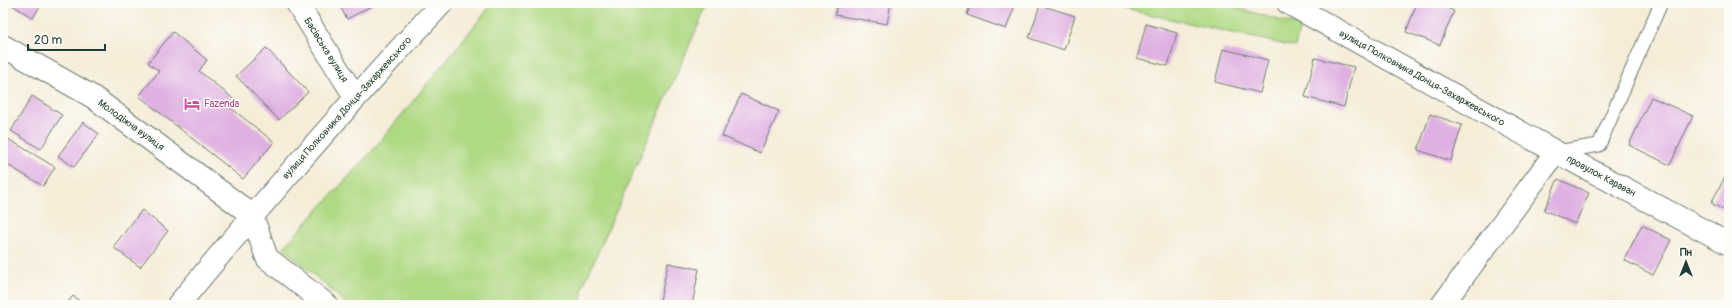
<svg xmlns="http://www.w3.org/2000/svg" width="1732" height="308" font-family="Pangolin,sans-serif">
	<rect width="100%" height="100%" fill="#fdfcf7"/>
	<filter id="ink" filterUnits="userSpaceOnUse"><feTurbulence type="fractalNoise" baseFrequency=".025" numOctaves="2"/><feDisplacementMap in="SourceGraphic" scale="8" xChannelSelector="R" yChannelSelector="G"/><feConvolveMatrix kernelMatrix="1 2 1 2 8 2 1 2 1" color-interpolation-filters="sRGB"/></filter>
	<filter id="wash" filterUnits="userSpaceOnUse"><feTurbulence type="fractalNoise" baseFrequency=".012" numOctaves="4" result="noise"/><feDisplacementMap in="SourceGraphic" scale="16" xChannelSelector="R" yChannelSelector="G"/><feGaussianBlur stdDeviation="0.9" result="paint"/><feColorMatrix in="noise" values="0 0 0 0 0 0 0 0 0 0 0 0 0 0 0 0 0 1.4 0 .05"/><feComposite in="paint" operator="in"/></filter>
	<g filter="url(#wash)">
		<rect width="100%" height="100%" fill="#f6edd9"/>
		<g fill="#b0d984" stroke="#688b5c">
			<polygon points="493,3 714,3 705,10 583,286 580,305 348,305 283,248 372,151"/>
			<polygon points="1098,3 1220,3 1300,26 1295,47"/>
		</g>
		<g id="blocks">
			<g fill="#dfb1e2">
				<polygon points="9,3 42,3 33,18"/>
				<polygon points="338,3 377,3 347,19"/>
				<polygon points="837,3 891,3 887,24 835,15"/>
				<polygon points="971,3 1016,3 1006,29 967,15"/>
				<polygon points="1417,3 1433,3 1454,11 1440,45 1406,32"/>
				<polygon points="1040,5 1075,16 1064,50 1029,38"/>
				<polygon points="1146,24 1177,33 1168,66 1137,58"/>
				<polygon points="173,32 207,60 199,71 236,101 231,108 274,142 243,179 139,96 159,71 148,63"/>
				<polygon points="266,48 308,92 279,120 236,76"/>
				<polygon points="1223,49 1268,60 1260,93 1215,82"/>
				<polygon points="1315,58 1354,67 1344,107 1305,97"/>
				<polygon points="741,94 779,111 760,153 722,136"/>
				<polygon points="32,96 62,115 41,149 11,131"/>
				<polygon points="1651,97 1693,116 1670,165 1629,145"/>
				<polygon points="1430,114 1462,125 1451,161 1418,150"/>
				<polygon points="83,122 99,134 74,167 58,156"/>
				<polygon points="5,137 55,167 43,186 3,162 3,141"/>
				<polygon points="1729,170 1729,213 1711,203"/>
				<polygon points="1558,179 1589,193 1575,224 1544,210"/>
				<polygon points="142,210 168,231 140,267 113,247"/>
				<polygon points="1642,225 1671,240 1653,275 1624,260"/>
				<polygon points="668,263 699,269 692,305 659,305"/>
				<polygon points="73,296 85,305 66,305"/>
			</g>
		</g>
	</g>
	<g filter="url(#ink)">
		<use href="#blocks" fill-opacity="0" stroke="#6a7b6e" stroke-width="1"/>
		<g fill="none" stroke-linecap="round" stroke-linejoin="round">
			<defs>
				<polyline id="service" points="1557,152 1599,145 1661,3"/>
				<g id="minor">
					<polyline points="297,3 355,97"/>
					<polyline points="1288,3 1556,152 1729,244"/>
					<polyline points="3,46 93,97 252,215"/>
					<polyline points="252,215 267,258 327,305"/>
					<path d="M178 305C263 202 351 101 442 3"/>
					<polyline points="1442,305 1556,152"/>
				</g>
			</defs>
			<use href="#service" stroke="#6a7b6e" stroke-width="15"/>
			<use href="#minor" stroke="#6a7b6e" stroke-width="24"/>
			<use href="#service" stroke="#fff" stroke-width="13"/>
			<use href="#minor" stroke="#fff" stroke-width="22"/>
		</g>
	</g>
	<defs>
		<symbol id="hotel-bare" viewBox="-9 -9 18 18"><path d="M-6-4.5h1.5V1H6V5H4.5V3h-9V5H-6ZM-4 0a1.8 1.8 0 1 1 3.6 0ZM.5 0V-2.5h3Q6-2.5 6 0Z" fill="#d1479c" stroke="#fdfcf7" stroke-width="2.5" paint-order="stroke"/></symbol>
	</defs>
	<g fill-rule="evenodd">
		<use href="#hotel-bare" x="181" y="93" width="22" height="22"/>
	</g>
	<g text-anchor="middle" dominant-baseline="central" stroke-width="3" stroke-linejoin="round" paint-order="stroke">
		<g font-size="10" fill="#1f3d34" stroke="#fdfcf7">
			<text transform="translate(326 50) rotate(58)">Басівська вулиця</text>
			<text transform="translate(1422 78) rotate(29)">вулиця Полковника Донця-Захаржевського</text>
			<text transform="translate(347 108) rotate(-48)">вулиця Полковника Донця-Захаржевського</text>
			<text transform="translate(131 125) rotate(36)">Молодіжна вулиця</text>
			<text transform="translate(1601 176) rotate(28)">провулок Караван</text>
		</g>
		<g font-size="10" fill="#b23c85" stroke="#fdfcf7" text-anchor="start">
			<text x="204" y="104">Fazenda</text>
		</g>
	</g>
	<rect width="1732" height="308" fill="none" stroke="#fdfcf7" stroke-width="16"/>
	<g transform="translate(1686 262)" stroke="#fdfcf7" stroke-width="3" paint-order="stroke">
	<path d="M0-3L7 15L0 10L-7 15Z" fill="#1f3d34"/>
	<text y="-6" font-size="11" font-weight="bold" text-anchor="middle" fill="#1f3d34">Пн</text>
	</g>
	<path d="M28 44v6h77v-6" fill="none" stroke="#1f3d34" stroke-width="2"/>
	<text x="34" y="44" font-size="12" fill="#1f3d34" stroke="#fdfcf7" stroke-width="3" paint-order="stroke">20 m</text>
</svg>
